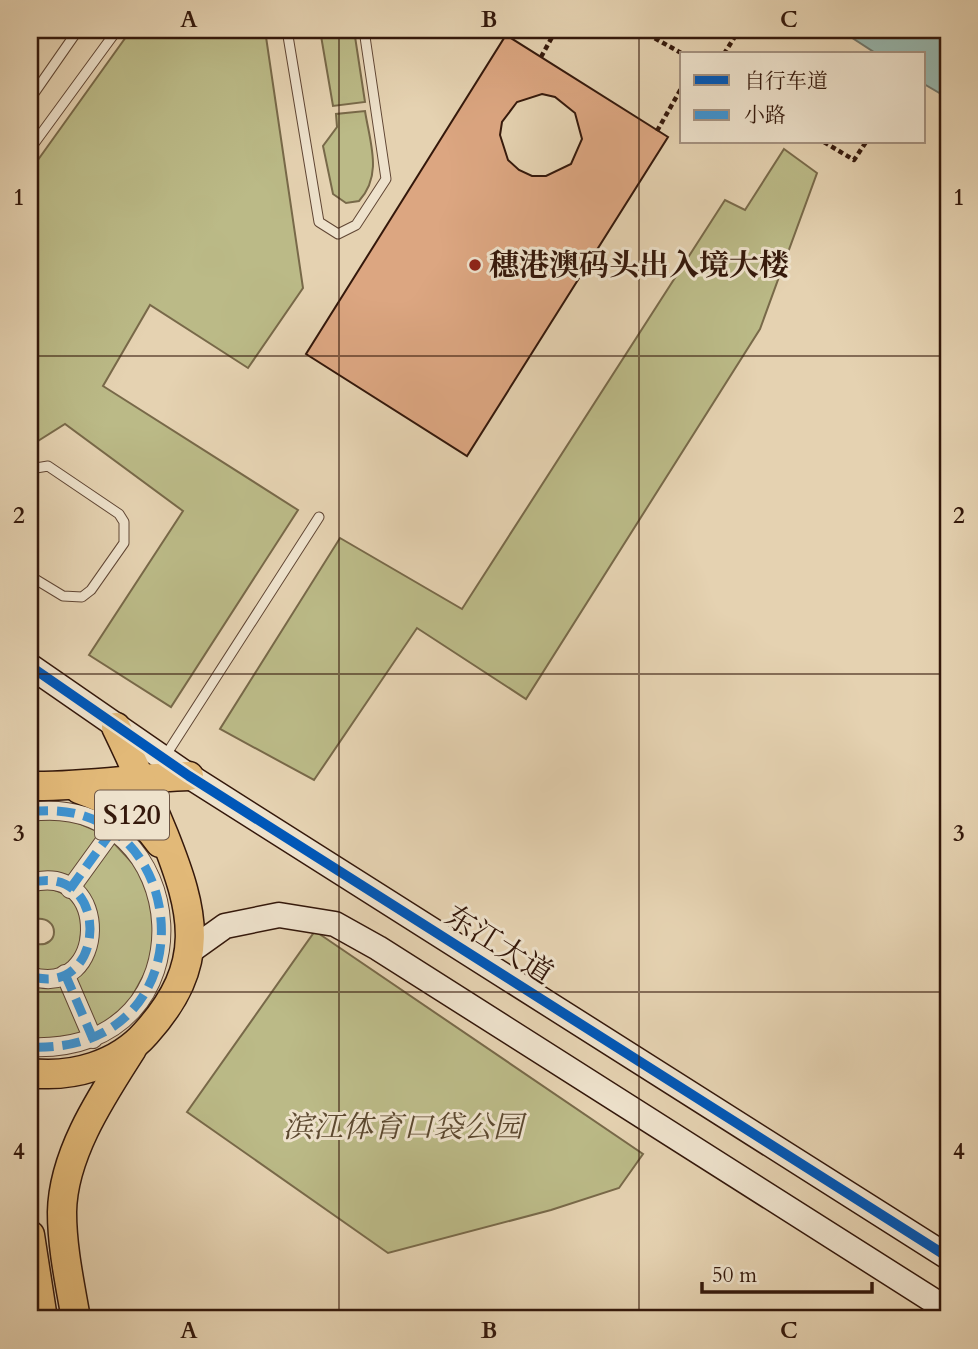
<svg xmlns="http://www.w3.org/2000/svg" width="978" height="1349" font-family="Cardo,'Noto Serif SC',serif">
	<rect width="100%" height="100%" fill="#e5d2b1"/>
	<filter id="stains"><feTurbulence type="fractalNoise" baseFrequency=".00286" numOctaves="4"/><feColorMatrix values="0 0 0 0 .2 0 0 0 0 .09 0 0 0 0 .02 0 0 0 .5 -.17"/></filter>
	<radialGradient id="worn" r=".72"><stop offset=".6" stop-color="#630" stop-opacity="0"/><stop offset="1" stop-color="#630" stop-opacity=".3"/></radialGradient>
	<g fill="#bbba87" stroke="#786949" stroke-width="2">
		<polygon points="131,30 265,30 303,288 248,368 150,305 103,386 298,510 171,707 89,655 183,511 65,424 30,446 30,171"/>
		<polygon points="320,30 354,30 365,102 333,106"/>
		<path d="M365 111C370 143 383 175 359 201L346 203 333 194 323 146 337 127 336 114Z"/>
		<polygon points="784,149 817,173 760,329 526,699 417,628 314,780 220,729 340,538 462,609 725,200 745,210"/>
		<polygon points="30,818 71,820 104,834 69,882 30,878"/>
		<polygon points="112,841 139,870 155,915 151,962 128,1004 97,1029 73,976 90,957 78,888"/>
		<path d="M49 888C89 900 82 920 79 955L57 972H30V938L36 944C60 948 60 916 36 919L30 925V890Z"/>
		<polygon points="315,931 643,1154 619,1188 551,1210 388,1253 187,1112"/>
		<polygon points="62,981 86,1034 30,1041 30,982"/>
	</g>
	<polygon fill="#96b7af" stroke="#6f776d" stroke-width="2" points="840,30 948,30 948,98 924,84 924,54 877,54"/>
	<path fill="#dca681" stroke="#34180b" stroke-width="2" fill-rule="evenodd" d="M506 35 668 137 467 456 306 354ZM542 94 555 97 575 113 582 139 571 164 546 176H532L519 170 508 160 500 135 502 122 517 102Z"/>
	<g fill="none" stroke-linecap="round" stroke-linejoin="round">
		<defs>
			<g id="lane">
				<polyline points="287,30 319,222 338,234 356,225 386,179 364,30"/>
				<polyline points="30,99 78,30"/>
				<polyline points="30,149 117,30"/>
				<polyline points="30,469 48,466 119,514 124,522 124,543 91,590 82,597 63,596 30,576"/>
				<polyline points="164,758 319,517"/>
			</g>
			<g id="street">
				<path d="M30 812C193 790 217 1055 30 1047"/>
				<path d="M30 883C112 860 108 1001 30 976"/>
				<polyline points="70,889 112,831"/>
				<polyline points="65,974 93,1039"/>
			</g>
			<g id="secondary">
				<polyline points="30,666 189,776 948,1257"/>
				<polyline points="190,951 225,926 279,915 335,924 378,948 948,1310"/>
			</g>
			<g id="primary">
				<path d="M30 786C83 787 135 778 189 776"/>
				<path d="M79 789C112 801 140 814 160 843"/>
				<path d="M30 1073C72 1078 118 1065 146 1033 208 964 195 913 164 835 149 798 133 762 116 727"/>
				<polyline points="30,1235 43,1319"/>
				<path d="M76 1319C70 1284 62 1248 62 1212 63 1154 102 1096 132 1049"/>
			</g>
		</defs>
		<use href="#lane" stroke="#604634" stroke-width="11"/>
		<use href="#street" stroke="#604634" stroke-width="20"/>
		<use href="#secondary" stroke="#34180b" stroke-width="27"/>
		<use href="#primary" stroke="#34180b" stroke-width="31"/>
		<g stroke="#34180b" stroke-width="4.5" stroke-dasharray="5 3.5" stroke-linecap="butt">
			<polyline points="640,30 683,54"/>
			<polyline points="724,54 739,30"/>
			<polyline points="541,57 556,30"/>
			<polyline points="657,131 682,87"/>
			<polyline points="824,142 854,160 866,142"/>
		</g>
		<use href="#lane" stroke="#eee2cc" stroke-width="9"/>
		<use href="#street" stroke="#eee2cc" stroke-width="18"/>
		<use href="#secondary" stroke="#eee2cc" stroke-width="24"/>
		<use href="#primary" stroke="#e2b978" stroke-width="28"/>
		<g stroke="#3d93d2" stroke-width="9" stroke-dasharray="18 9" stroke-linecap="butt">
			<path d="M30 812C193 790 217 1055 30 1047"/>
			<path d="M30 883C112 860 108 1001 30 976"/>
			<polyline points="70,889 112,831"/>
			<polyline points="65,974 93,1039"/>
		</g>
		<defs>
			<polyline id="cycleway" points="30,666 189,776 948,1257"/>
		</defs>
		<use href="#cycleway" stroke="#eee2cc" stroke-width="15"/>
		<use href="#cycleway" stroke="#0057b8" stroke-width="10"/>
	</g>
	<path fill="none" stroke="#34180b" stroke-width="2" stroke-opacity="0.55" d="M339 30V1319M639 30V1319M30 356H948M30 674H948M30 992H948"/>
	<circle fill="#8f2418" stroke="#eee2cc" stroke-width="2.5" cx="475" cy="265" r="7"/>
	<g text-anchor="middle" dominant-baseline="central" stroke-width="6" stroke-linejoin="round" paint-order="stroke">
		<rect fill="#eee2cc" stroke="#6c5545" stroke-width="2" x="95" y="790.5" width="74" height="49" rx="5"/>
		<g font-size="28" font-weight="bold" fill="#34180b">
			<text x="132" y="815">S120</text>
		</g>
		<g font-size="30" font-weight="bold" fill="#34180b" stroke="#eee2cc" text-anchor="start">
			<text x="489" y="265">穗港澳码头出入境大楼</text>
		</g>
		<g font-size="30" fill="#34180b" stroke="#eee2cc">
			<text transform="translate(499 945) rotate(32)">东江大道</text>
		</g>
		<g font-size="30" font-style="italic" fill="#5c4930" stroke="#eee2cc">
			<text x="403" y="1127">滨江体育口袋公园</text>
		</g>
	</g>
	<rect width="978" height="1349" fill="none" stroke="#e5d2b1" stroke-width="77"/>
	<rect x="680" y="52" width="245" height="91" fill="#eee2cc" stroke="#a4917f" stroke-width="2"/>
	<rect x="694" y="75" width="35" height="10" fill="#0057b8" stroke="#a4917f" stroke-width="2"/>
	<text x="744" y="88" font-size="21" fill="#34180b">自行车道</text>
	<rect x="694" y="110" width="35" height="10" fill="#3d93d2" stroke="#a4917f" stroke-width="2"/>
	<text x="744" y="122" font-size="21" fill="#34180b">小路</text>
	<path d="M702 1282v10h170v-10" fill="none" stroke="#34180b" stroke-width="3.5"/>
	<text x="712" y="1282" font-size="21" fill="#34180b" stroke="#eee2cc" stroke-width="5" paint-order="stroke">50 m</text>
	<rect x="38" y="38" width="902" height="1272" fill="none" stroke="#34180b" stroke-width="2.5"/>
	<g font-size="23" text-anchor="middle" font-weight="bold" fill="#34180b">
		<text x="189" y="27">A</text>
		<text x="489" y="27">B</text>
		<text x="789" y="27">C</text>
		<text x="19" y="205">1</text>
		<text x="959" y="205">1</text>
		<text x="19" y="523">2</text>
		<text x="959" y="523">2</text>
		<text x="19" y="841">3</text>
		<text x="959" y="841">3</text>
		<text x="19" y="1159">4</text>
		<text x="959" y="1159">4</text>
		<text x="189" y="1338">A</text>
		<text x="489" y="1338">B</text>
		<text x="789" y="1338">C</text>
	</g>
	<rect width="100%" height="100%" filter="url(#stains)"/>
	<rect width="100%" height="100%" fill="url(#worn)"/>
</svg>
